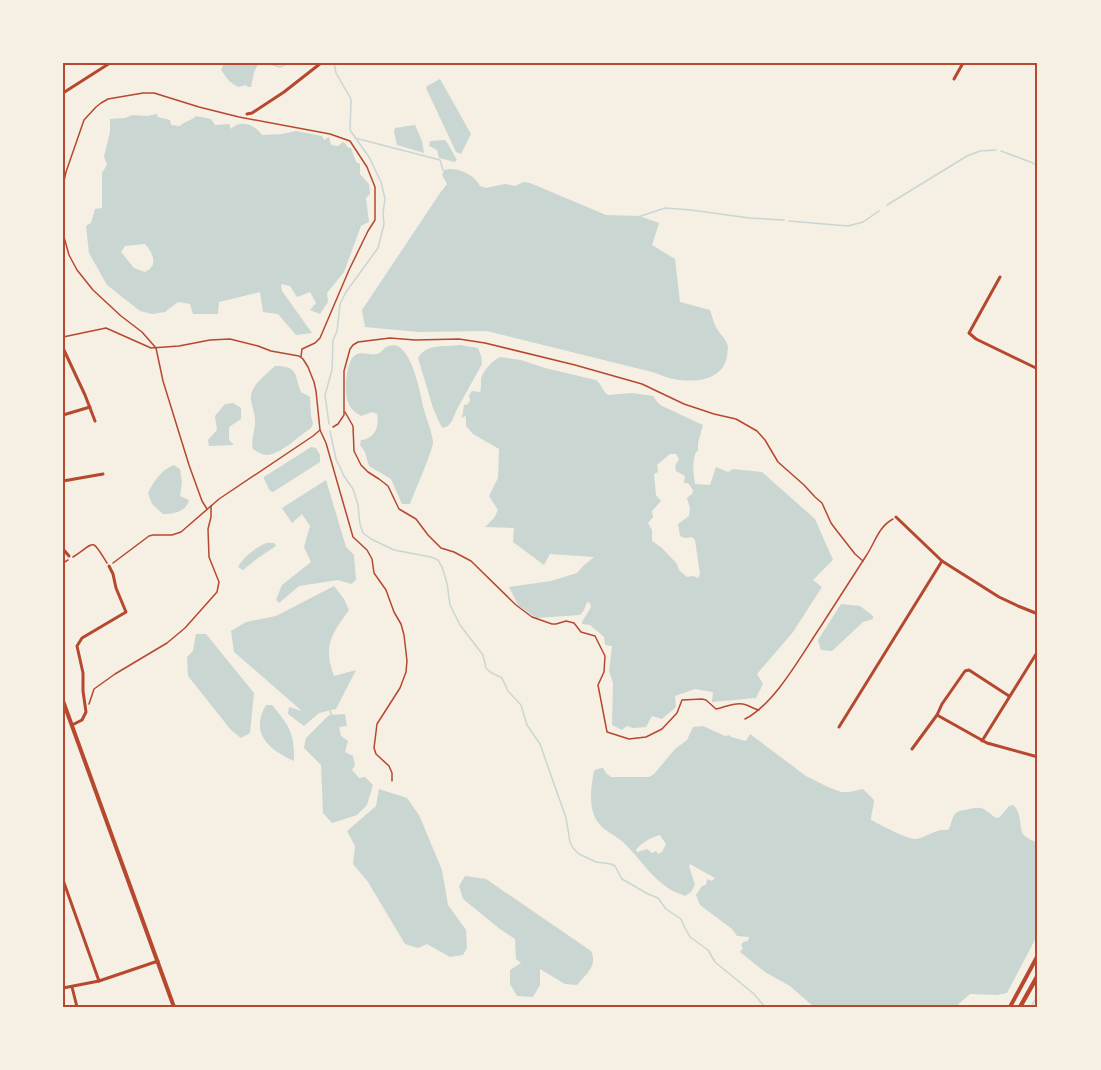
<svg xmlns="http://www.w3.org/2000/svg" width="1101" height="1070" font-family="'Varela Round',sans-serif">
	<rect width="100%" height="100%" fill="#f6efe4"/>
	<g fill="#c9d6d2" fill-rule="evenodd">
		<polygon points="224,63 259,63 254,72 251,87 248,87 246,85 238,87 229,81 221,70"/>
		<polygon points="440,79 471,134 461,154 456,152 426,88 427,86"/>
		<path d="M157 114 158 117 170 120 171 125 180 126C185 121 191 121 196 116L211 119 215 125 229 124 231 129C241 119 255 125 262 135L282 134 296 131 322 136 324 140 329 137 331 145 338 146 343 142 346 144 347 147 351 148 356 162 360 164V174L369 184 370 194 366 198 369 222 361 226 344 272 327 293 328 302 320 314 310 310 316 303 310 292 297 297 290 286 281 284 282 291 312 333 296 335 278 314 263 312 260 292 219 302 218 314H193L190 304 178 302 165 312 152 314 140 311 107 285 89 253 86 226 91 223 95 209 102 208V173L107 165 104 156 110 132V119L125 118 132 115 147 116ZM145 244C153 253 159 266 145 272L134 268 121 252 125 246Z"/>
		<polygon points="415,125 422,141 424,153 397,145 394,132 395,128"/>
		<polygon points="445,140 448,144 457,160 455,162 439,158 437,150 429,146 430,141"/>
		<path d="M449 169C462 169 474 175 480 186L486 188 505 184 515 186 524 182 530 183 606 215 639 216 659 223 652 245 675 259 680 302 710 310C712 315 713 322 716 327 719 334 727 339 728 347 728 349 727 355 727 356 723 381 694 383 674 379 666 378 659 374 652 372L487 331 419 332 365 327 362 310 440 193 447 184 442 175 444 170Z"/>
		<path d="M394 345C413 348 420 394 424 410 427 420 432 432 433 442 433 450 414 493 410 504H402L391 479 369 466 365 452 360 445 361 440C374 439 380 427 377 414L372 412 361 416C356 413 350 409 348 402 344 392 346 363 354 356 361 350 370 356 377 354 385 351 381 347 394 345Z"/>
		<path d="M460 345 478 348 481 356 482 364 456 411 452 421 448 426 443 428 440 424 433 408 418 358C426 343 446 347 460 345Z"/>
		<path d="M500 357 521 360 545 368 596 380C602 384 602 391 608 395L632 393 653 396 658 403 662 406 703 425 698 443V451L696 452C692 463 693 472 695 484L710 485 716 467 728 472 733 469 762 472 815 519 833 560 813 580 822 587 793 632 757 674 763 684 756 698 712 702 713 692 695 689 675 696 676 707 662 719 652 716 646 727 633 728 627 726 622 730 612 725 613 683 609 671 612 646 605 645 604 637 590 625 582 624V622L591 607 590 603 587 602 584 610 580 615 536 618 518 605 509 587 551 581 577 573 583 566 594 557 550 554 544 565 513 542 514 528 485 527 494 518 498 510 489 496 498 478 499 449 473 434 466 426V417L465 416 462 418 464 405 468 404 470 401 469 395 472 391 480 392C482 387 480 380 482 376 485 369 493 360 500 357ZM670 454H676L679 459 675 466 676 471 685 476 684 483H688L693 490 692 494 687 498 690 508 689 516 678 524 680 536 685 538 692 537 695 540 700 574 698 578 693 576 687 577 679 570 677 564 662 548 652 541V530L648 523 653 517 652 511 661 501 656 495 654 474 658 472 657 465Z"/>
		<path d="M275 366C299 366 294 375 301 392L310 397 311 416 313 424 311 428C300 435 280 455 266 455 261 454 257 452 253 449 250 439 256 430 255 420 255 413 252 407 251 400 249 386 266 375 275 366Z"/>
		<polygon points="233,403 241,408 241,419 229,427 229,440 234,445 209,446 208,440 217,430 215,416 225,404"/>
		<polygon points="311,447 316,448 320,455 320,462 273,492 270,491 264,479 264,477"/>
		<path d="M174 465 180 469 182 483 180 496 189 500C186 512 174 514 163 514L152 504 148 493C154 481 161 470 174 465Z"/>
		<polygon points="326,480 346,547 354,555 356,580 351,584 338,580 299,586 279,603 276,600 282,585 311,562 304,547 310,526 302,514 292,523 282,508"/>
		<path d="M266 543H274L276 546 258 558 243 570 238 567C244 556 256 548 266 543Z"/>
		<path d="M334 586 344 599 349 610C331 635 323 646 334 676L356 670 336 709 319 713 304 726 288 714 289 707 302 711 234 652 231 631 246 622 276 616Z"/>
		<polygon points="841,604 860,606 873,616 873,619 863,622 832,651 821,650 818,640"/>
		<polygon points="196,634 206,634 254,693 250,733 241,738 231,730 188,676 187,657 193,651"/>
		<path d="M266 705H272C290 727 294 732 294 761 270 750 249 734 266 705Z"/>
		<polygon points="345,714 347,726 339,727 341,736 348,741 345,752 353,756 355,765 352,770 359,778 365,777 373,785 367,805 357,815 332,823 323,813 321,765 304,748 306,738 329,715"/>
		<path d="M703 726 725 736 729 735 731 737 746 741 750 734 806 776 828 787 841 792H849L863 789 874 800C874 807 871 813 871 820 879 824 908 840 916 839 929 837 935 828 948 830 952 825 951 817 956 813 958 811 962 810 965 810 983 806 981 807 996 818L1000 817 1009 806 1013 805C1023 813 1018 831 1025 836 1028 839 1034 841 1038 843V934L1007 993 997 995 970 994 955 1007H814L790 986 765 972 740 952 743 948 741 946 743 942 748 941 749 937 737 936 732 929 700 905 696 895 702 886 706 885 707 879 712 881 715 878 690 864 689 866 695 885 691 892 685 896C679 893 673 892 668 888 651 877 640 859 626 845 618 836 604 832 597 821 588 806 591 787 594 771L597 769 603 768 606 773 611 777H649L654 774 675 749 687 740 693 727ZM660 835 666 844 662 852 658 854 656 851 652 853 647 849 637 852 636 850C641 843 651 837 660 835Z"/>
		<polygon points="379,789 407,798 419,815 442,870 448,905 466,930 467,948 463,955 450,957 427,944 418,948 405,944 368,882 353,864 355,846 347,831 376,806"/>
		<path d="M465 876 486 879 591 951C598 966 586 974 577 985L565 984 540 969V985L533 997 517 996 510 984V970L521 963 516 959 515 939 500 929 463 899 459 886Z"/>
	</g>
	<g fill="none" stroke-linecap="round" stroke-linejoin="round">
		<g stroke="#c9d6d2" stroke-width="1.5">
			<polyline points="267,63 280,67 289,63"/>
			<polyline points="355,138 440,160 443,170"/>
			<polyline points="1001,151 1033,163 1038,167"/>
			<polyline points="887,205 967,156 980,151 996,150"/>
			<polyline points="638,217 665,208 691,210 749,218 784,220"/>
			<polyline points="789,221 848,226 863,222 879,211"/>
			<polyline points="329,424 325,395 332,370 333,340 337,331 340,304 346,292 378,248 384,224 383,213 385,199 381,182 369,157 350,130 351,99 336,73 334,63"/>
			<polyline points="330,431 336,459 344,476 353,489 358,505 360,524 363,533 371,539 394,550 431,557 438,560 442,567 447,583 450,605 460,625 483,655 486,668 490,672 502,678 508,691 521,705 527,725 540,744 566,818 570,842 573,848 579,854 596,862 611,864 615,866 622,879 648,894 658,898 666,909 681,919 684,926 690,937 708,950 715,962 754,994 765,1007"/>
			<polyline points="330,711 332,715"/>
			<polyline points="1031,1007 1038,994"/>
		</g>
		<g stroke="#b5482f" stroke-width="1.5">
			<polyline points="63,337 106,328 151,348 179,346 210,340 230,339 258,346 271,351 299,356 303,359 308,367 314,382 316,391 320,430 326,443 353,537 367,550 372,559 374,573 386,590 394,612 401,624 404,635 407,661 406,672 400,688 377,724 374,748 376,754 389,766 392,773 392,781"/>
			<path d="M345 412 353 426 354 451 361 465 368 472 379 479 388 486 399 509 416 519 428 535 441 548 454 552 471 561 516 605 532 617 552 624H556L566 621 574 623 581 632 595 636 605 656 604 672 598 685 607 732 629 739 646 737 662 729 677 713 682 700 702 699 706 700 716 709C725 707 735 702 743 704 749 705 753 709 759 710"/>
			<polyline points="333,427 338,424 344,415 344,371 350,349 353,345 358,342 390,338 415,340 459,339 485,343 575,365 642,384 684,404 714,414 736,419 757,431 765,440 778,462 804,485 815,497 822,503 831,523 837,531 855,554 863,561"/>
			<polyline points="207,509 202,501 189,465 163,381 156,348 142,332 121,316 93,290 77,270 69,255 64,237 64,181 66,172 84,120 96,107 101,103 108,99 143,93 154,93 199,107 239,117 330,134 350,141 367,167 375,187 375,220 368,231 349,270 320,338 315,343 302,349 301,357"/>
			<path d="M73 557C96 542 91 537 107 563"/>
			<polyline points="63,563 68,560"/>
			<polyline points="113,563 149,536 153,535 172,535 181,532 219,499 313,436 320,430"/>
			<polyline points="89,704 94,689 115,674 167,643 185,628 217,592 219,582 209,557 208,529 211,517 211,506"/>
			<path d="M745 719C775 704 802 654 821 626 836 603 851 579 866 556 875 543 878 527 893 519"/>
		</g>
		<g stroke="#b5482f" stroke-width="3">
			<polyline points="954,79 963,63"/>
			<polyline points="63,93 110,63"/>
			<polyline points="247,114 252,113 284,92 321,63"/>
			<polyline points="1000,277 969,333 976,339 1038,369"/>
			<polyline points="63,348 85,395 95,421"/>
			<polyline points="63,415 90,407"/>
			<polyline points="63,481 103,474"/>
			<polyline points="896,517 942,561 999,597 1018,606 1038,614"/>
			<polyline points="63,549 69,556"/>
			<polyline points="937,715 942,704 965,671 969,670 1009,696"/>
			<polyline points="72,725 82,720 86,712 83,691 83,673 77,646 82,638 126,612 116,588 113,574 109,566"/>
			<polyline points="839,727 942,561"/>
			<polyline points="982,741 1038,651"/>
			<polyline points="912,749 937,715 987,743 1038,757"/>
			<polyline points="63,880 99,981"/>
			<polyline points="72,987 77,1007"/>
			<polyline points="63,988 99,981 158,961"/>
		</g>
		<g stroke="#b5482f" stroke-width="4">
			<polyline points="63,701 174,1007"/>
			<polyline points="1010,1007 1038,955"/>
		</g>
		<polyline stroke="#b5482f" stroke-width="4.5" points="1020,1007 1038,975"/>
	</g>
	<rect width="1101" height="1070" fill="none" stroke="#f6efe4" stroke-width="129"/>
	<rect x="64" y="64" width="972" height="942" fill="none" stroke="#b5482f" stroke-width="2"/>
</svg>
